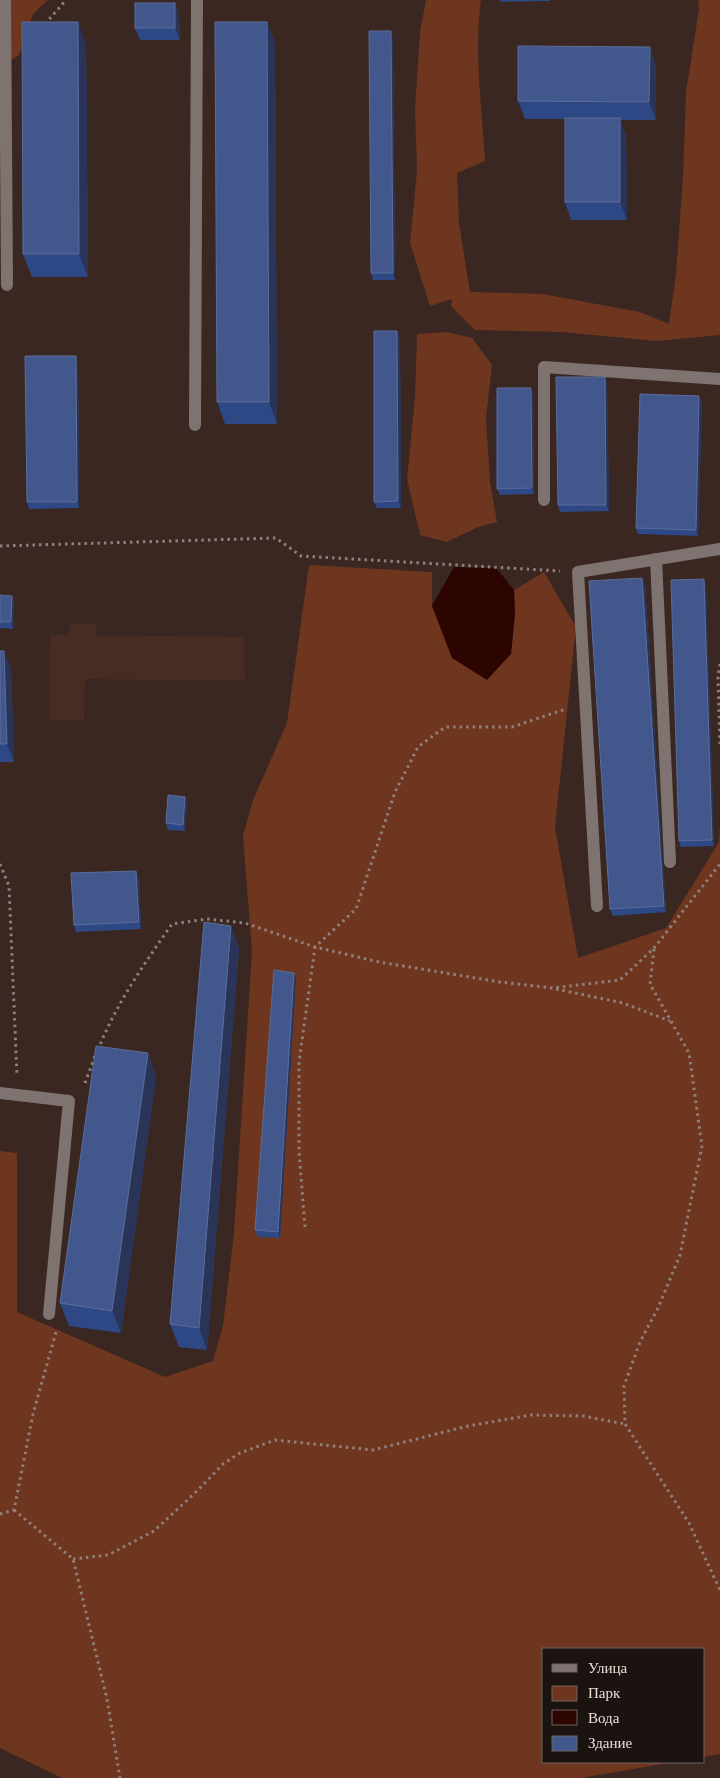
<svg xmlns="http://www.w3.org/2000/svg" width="720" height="1778" font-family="'Times New Roman',serif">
	<rect width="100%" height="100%" fill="#3a2721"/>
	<polygon fill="#462c23" points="70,624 96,624 96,635 244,637 245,681 85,679 84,720 49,720 50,635 70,635"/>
	<g fill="#6e351f">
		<polygon points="0,0 48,0 33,14 19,55 0,67"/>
		<path d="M426 0H481C474 52 482 109 485 161L457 173 459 223 470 292 542 294 640 312 669 324 676 274 683 177 686 92 699 9 698 0H720V335L657 341 561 332 475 330 451 306 452 299 430 306 410 243 417 171 415 108 420 33Z"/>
		<polygon points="447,332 472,338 492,365 486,418 490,482 497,522 478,527 447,542 420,535 407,479 415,398 417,334"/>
		<polygon points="309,565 432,572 432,606 511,654 515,615 514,590 544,572 576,627 555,827 578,958 666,928 719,842 720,826 720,1754 704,1757 704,1649 544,1649 544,1762 674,1762 581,1778 62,1778 0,1748 0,1151 17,1153 17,1312 165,1377 213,1361 223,1326 234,1233 252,951 243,836 253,800 287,723"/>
	</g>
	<polygon fill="#2c0400" points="454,567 496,568 514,590 515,613 511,654 487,680 452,658 432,606"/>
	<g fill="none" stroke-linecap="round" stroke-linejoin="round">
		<g stroke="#90807b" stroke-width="3" stroke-dasharray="2.5 4" stroke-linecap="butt">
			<polyline points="45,24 66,0"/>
			<polyline points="0,546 276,538 301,556 560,571"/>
			<polyline points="720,664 718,677 720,744"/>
			<polyline points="0,864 9,886 17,1076"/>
			<polyline points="654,949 650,984 689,1053 702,1146 680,1255 658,1308 640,1342 624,1386 625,1424 689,1523 720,1590"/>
			<polyline points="556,989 623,1003 670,1021"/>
			<path d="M98 1050C116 1004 144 964 172 924L207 919 245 923 315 947 356 909 395 792 418 747 445 727H512L566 709"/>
			<polyline points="85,1083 95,1056"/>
			<polyline points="305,1227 299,1151 299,1062 315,947 379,962 500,982 553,988 620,980 654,948 720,864"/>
			<polyline points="14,1510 73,1559 107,1699 120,1778"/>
			<polyline points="0,1514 14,1510 33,1414 56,1332"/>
			<polyline points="73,1559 108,1555 154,1531 198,1490 223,1464 240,1453 275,1440 373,1450 468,1426 531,1415 583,1416 625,1424"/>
		</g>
		<g stroke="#7e7370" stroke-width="12">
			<polyline points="5,0 7,285"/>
			<polyline points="195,425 197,0"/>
			<polyline points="544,500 544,367 720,379"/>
			<polyline points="656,559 670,862"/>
			<polyline points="597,906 578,572 720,549"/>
			<polyline points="0,1093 69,1101 49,1314"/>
		</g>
	</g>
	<g fill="#2d4884">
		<polygon points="500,0 550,0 550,1 501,2"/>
		<polygon points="179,15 180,40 140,40 135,28"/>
		<polygon points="267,22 275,44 277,424 225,424 217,402"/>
		<polygon points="393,38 395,280 373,280 371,273"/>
		<polygon points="86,44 88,277 32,277 23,254"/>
		<polygon points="656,65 656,120 620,120 626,136 627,220 571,220 565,202 565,119 525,119 518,101"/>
		<polygon points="400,338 401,508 377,508 374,502"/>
		<polygon points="78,363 79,508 29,509 27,502"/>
		<polygon points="607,383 609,511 560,512 558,505"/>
		<polygon points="533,395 534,494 500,495 497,489"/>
		<polygon points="702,402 698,536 638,534 636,528"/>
		<polygon points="704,579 706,586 714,846 681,847 679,841"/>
		<polygon points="645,584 666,912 613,916 610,909"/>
		<polygon points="0,595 12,596 14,602 13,629 0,628"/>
		<polygon points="0,651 11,669 14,762 0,762"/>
		<polygon points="185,797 187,803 185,831 168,830 166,823"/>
		<polygon points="136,871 139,877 141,929 76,932 74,925"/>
		<polygon points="231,926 239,949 207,1350 179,1347 170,1324"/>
		<polygon points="294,973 296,979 280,1238 258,1237 255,1230"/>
		<polygon points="156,1076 121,1333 69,1326 60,1303"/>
	</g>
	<g fill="#2a3459">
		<polygon points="175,3 179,15 180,40 175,28"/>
		<polygon points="78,22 86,44 88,277 79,254"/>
		<polygon points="267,22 275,44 277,424 269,402"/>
		<polygon points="391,31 393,38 395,280 393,273"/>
		<polygon points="650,47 656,65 656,120 649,102"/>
		<polygon points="620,118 626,136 627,220 620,202"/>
		<polygon points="397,331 400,338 401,508 398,501"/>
		<polygon points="76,356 78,363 79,508 77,502"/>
		<polygon points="605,377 607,383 609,511 606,505"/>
		<polygon points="531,388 533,395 534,494 532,488"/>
		<polygon points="699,396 702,402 698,536 696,530"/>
		<polygon points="642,578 645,584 666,912 664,906"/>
		<polygon points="704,579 706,586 714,846 712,840"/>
		<polygon points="12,596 14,602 13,629 11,622"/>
		<polygon points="4,651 11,669 14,762 7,744"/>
		<polygon points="185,797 187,803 185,831 183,825"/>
		<polygon points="136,871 139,877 141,929 139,922"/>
		<polygon points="231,926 239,949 207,1350 199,1328"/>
		<polygon points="294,973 296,979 280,1238 278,1232"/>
		<polygon points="148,1053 156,1076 121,1333 112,1311"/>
	</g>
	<g fill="#42588d" stroke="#5c6d99">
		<rect x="135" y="3" width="40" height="25"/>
		<polygon points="22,22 78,22 79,254 23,254"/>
		<polygon points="215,22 267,22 269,402 217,402"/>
		<polygon points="369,31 391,31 393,273 371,273"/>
		<polygon points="518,46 650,47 649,102 518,101"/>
		<rect x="565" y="118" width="55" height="84"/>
		<polygon points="374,331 397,331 398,501 374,502"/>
		<polygon points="25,356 76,356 77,502 27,502"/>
		<polygon points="556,377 605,377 606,505 558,505"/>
		<polygon points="497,388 531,388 532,488 497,489"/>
		<polygon points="640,394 699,396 696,530 636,528"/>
		<polygon points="642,578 664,906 610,909 589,581"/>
		<polygon points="704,579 712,840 679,841 671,580"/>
		<polygon points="0,595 12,596 11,622 0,622"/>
		<polygon points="0,651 4,651 7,744 0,744"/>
		<polygon points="168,795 185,797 183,825 166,823"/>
		<polygon points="136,871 139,922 74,925 71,873"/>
		<polygon points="204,922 231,926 199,1328 170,1324"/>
		<polygon points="274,970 294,973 278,1232 255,1230"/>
		<polygon points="96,1046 148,1053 112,1311 60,1303"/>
	</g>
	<rect x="542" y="1648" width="162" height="115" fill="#1b1310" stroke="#6e6460"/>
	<rect x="552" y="1664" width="25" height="8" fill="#7e7370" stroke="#6e6460"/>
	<text x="588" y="1673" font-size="15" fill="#ebded9">Улица</text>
	<rect x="552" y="1686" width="25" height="15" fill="#6e351f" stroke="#6e6460"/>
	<text x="588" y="1698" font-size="15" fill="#ebded9">Парк</text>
	<rect x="552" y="1710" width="25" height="15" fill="#2c0400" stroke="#6e6460"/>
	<text x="588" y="1723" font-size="15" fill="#ebded9">Вода</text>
	<rect x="552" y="1736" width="25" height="15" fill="#42588d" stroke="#6e6460"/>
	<text x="588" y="1748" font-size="15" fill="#ebded9">Здание</text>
</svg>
